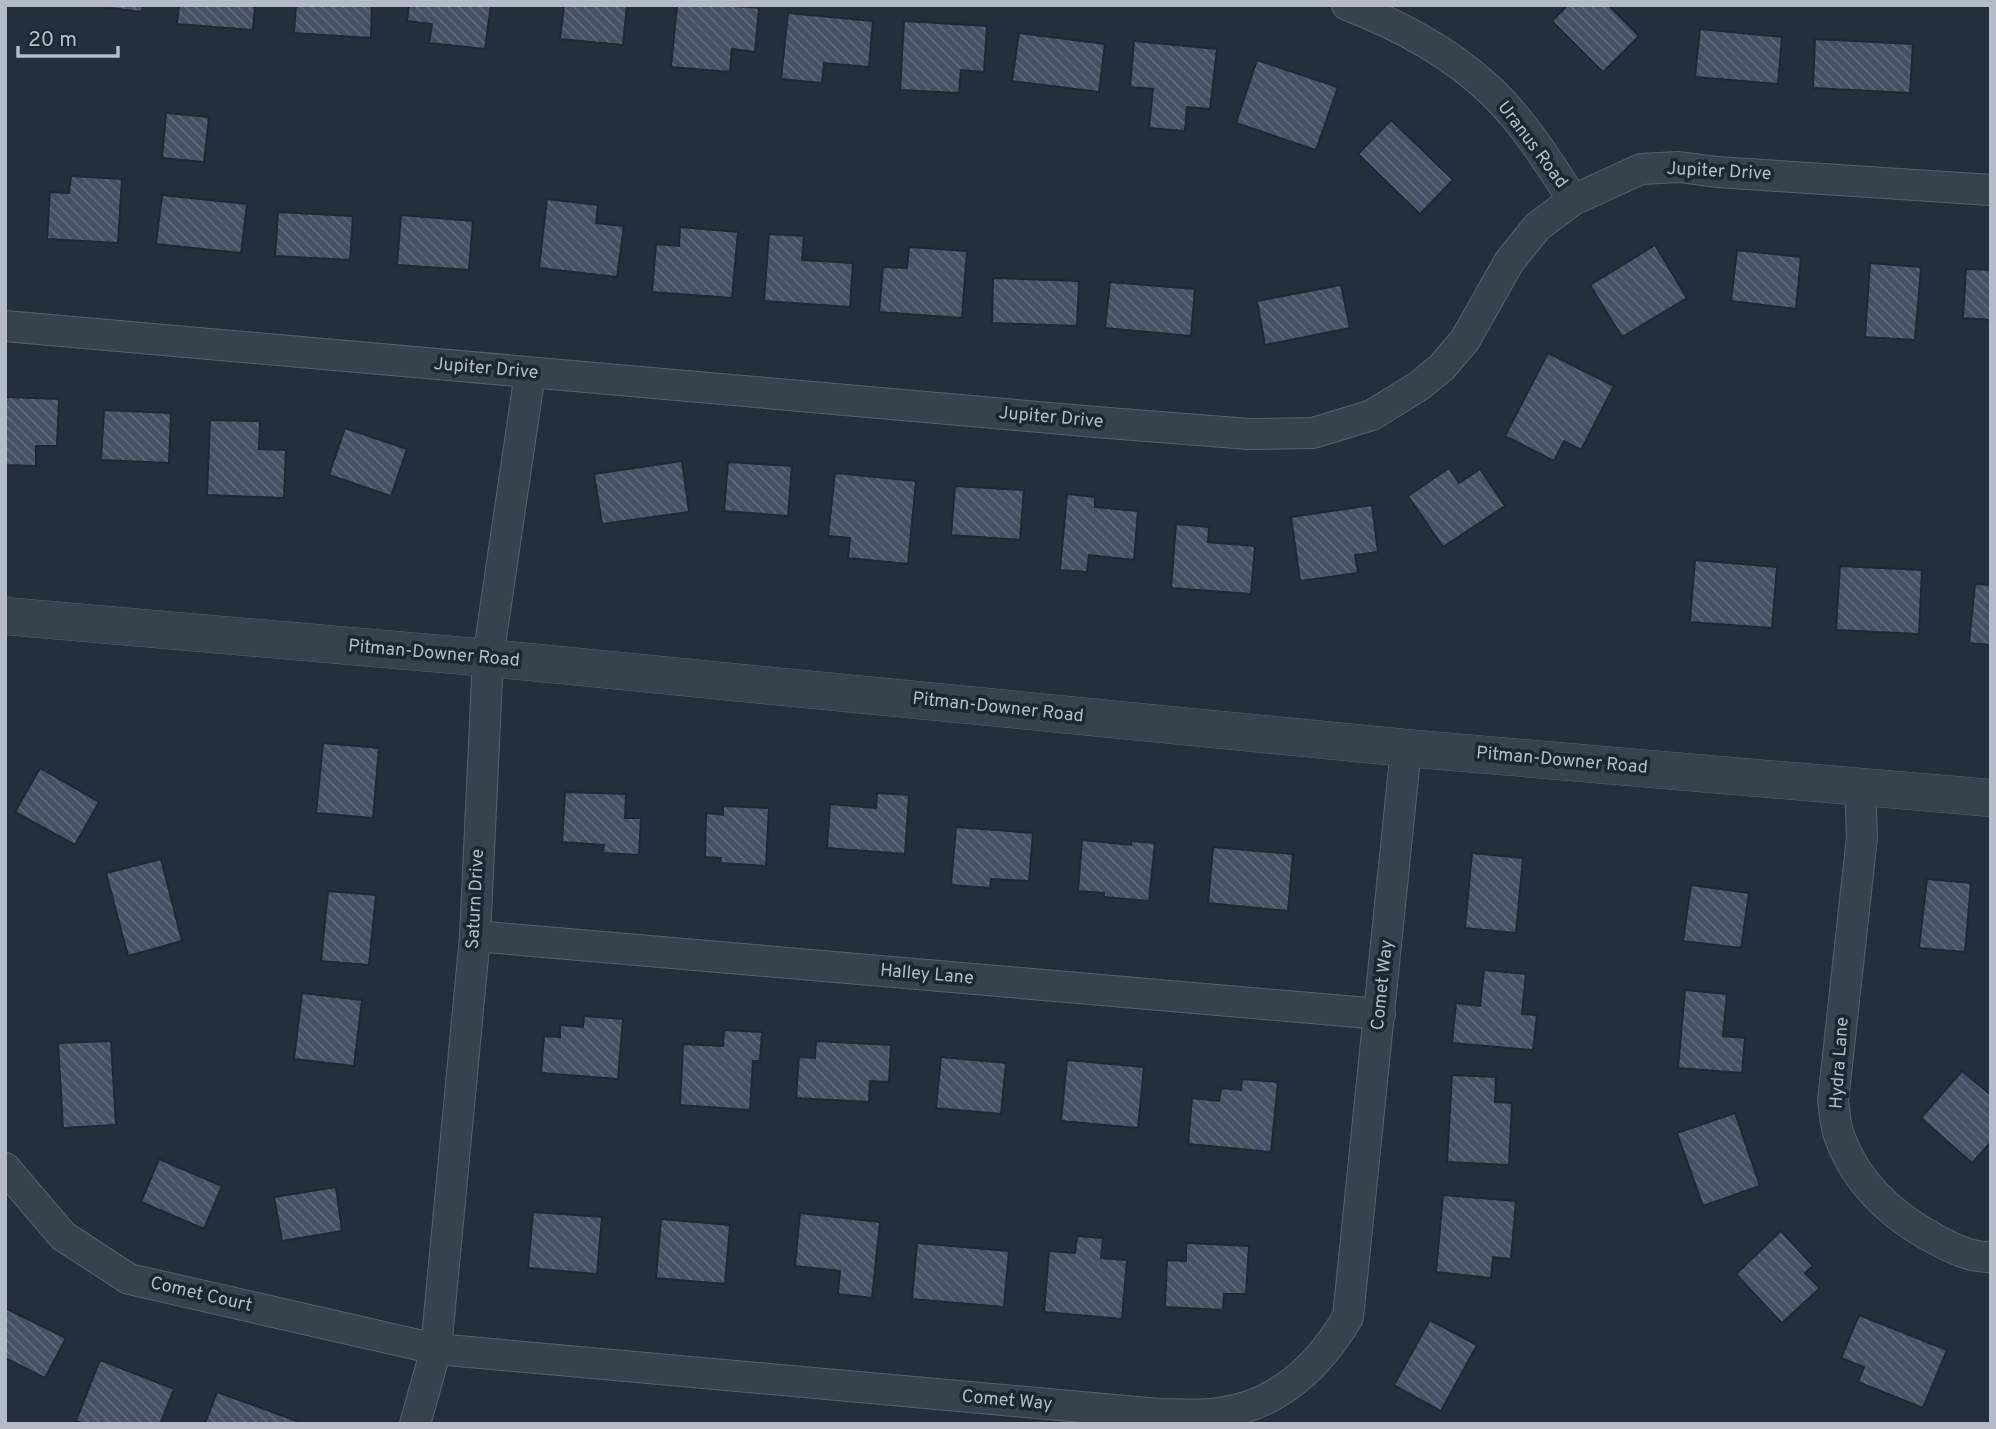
<svg xmlns="http://www.w3.org/2000/svg" width="1996" height="1429" font-family="Overpass,sans-serif">
	<defs>
		<pattern id="building-back-hatch" width="6" height="6" patternUnits="userSpaceOnUse" patternTransform="scale(1.75)"><rect width="6" height="6" fill="#455162"/><path d="M-1 5l2 2M0 0l6 6M5-1l2 2" fill="none" stroke="#5d6877"/></pattern>
	</defs>
	<rect width="100%" height="100%" fill="#242f3e"/>
	<g fill="url(#building-back-hatch)" stroke="#1f2835" stroke-width="2">
		<polygon points="87,5 143,5 142,12"/>
		<polygon points="179,5 255,5 253,30 177,24"/>
		<polygon points="296,5 372,5 371,38 294,33"/>
		<polygon points="409,5 491,5 485,49 429,43 432,24 407,21"/>
		<polygon points="564,5 627,5 623,45 560,39"/>
		<polygon points="677,5 726,5 759,8 755,52 732,49 730,72 671,67"/>
		<polygon points="1568,5 1608,5 1639,36 1603,72 1552,21"/>
		<polygon points="788,13 873,21 869,67 824,63 822,83 781,79"/>
		<polygon points="904,21 987,26 984,72 961,70 959,93 900,90"/>
		<polygon points="1700,29 1782,37 1778,84 1695,77"/>
		<polygon points="1019,33 1105,44 1099,92 1012,81"/>
		<polygon points="1815,39 1913,44 1910,93 1813,88"/>
		<polygon points="1134,41 1217,49 1210,109 1187,107 1185,131 1149,128 1153,89 1130,87"/>
		<polygon points="1257,60 1338,87 1316,150 1236,123"/>
		<polygon points="166,113 209,117 204,162 162,158"/>
		<polygon points="1391,120 1453,180 1420,214 1358,154"/>
		<polygon points="71,176 122,179 118,243 47,239 50,192 69,193"/>
		<polygon points="162,195 247,204 241,253 156,244"/>
		<polygon points="547,199 598,205 596,223 624,226 617,277 539,268"/>
		<polygon points="278,212 353,216 350,260 275,256"/>
		<polygon points="401,215 473,221 469,270 397,265"/>
		<polygon points="680,227 738,232 732,298 652,292 656,244 679,246"/>
		<polygon points="769,234 804,236 802,260 853,263 850,307 764,301"/>
		<polygon points="1655,245 1687,298 1622,337 1590,285"/>
		<polygon points="909,247 967,251 962,318 879,312 883,267 907,268"/>
		<polygon points="1737,250 1801,257 1796,309 1731,301"/>
		<polygon points="1870,263 1921,267 1915,340 1865,337"/>
		<polygon points="1966,269 1991,270 1991,320 1963,318"/>
		<polygon points="993,278 1079,281 1077,326 992,323"/>
		<polygon points="1110,282 1195,289 1191,336 1105,328"/>
		<polygon points="1341,285 1350,328 1265,345 1257,301"/>
		<polygon points="1548,353 1614,386 1581,450 1564,441 1554,461 1505,436"/>
		<polygon points="5,397 59,399 57,446 36,446 36,466 5,465"/>
		<polygon points="104,410 171,413 169,463 101,460"/>
		<polygon points="210,420 260,421 259,449 286,450 284,498 207,495"/>
		<polygon points="345,428 407,449 391,496 329,475"/>
		<polygon points="682,461 689,512 602,524 594,474"/>
		<polygon points="728,462 792,466 788,516 724,511"/>
		<polygon points="1449,468 1459,483 1480,469 1505,506 1443,547 1408,496"/>
		<polygon points="835,473 916,481 908,564 848,558 850,538 828,536"/>
		<polygon points="955,486 1024,490 1020,540 951,535"/>
		<polygon points="1067,494 1095,497 1095,507 1138,511 1134,560 1089,555 1087,572 1060,570"/>
		<polygon points="1372,505 1378,552 1355,555 1358,573 1300,581 1291,517"/>
		<polygon points="1176,524 1209,527 1208,542 1255,546 1251,594 1171,588"/>
		<polygon points="1695,560 1777,567 1772,628 1690,622"/>
		<polygon points="1840,566 1922,570 1919,634 1836,630"/>
		<polygon points="1975,584 1991,585 1991,645 1969,643"/>
		<polygon points="323,743 379,748 373,818 316,813"/>
		<polygon points="40,768 99,802 75,845 15,812"/>
		<polygon points="565,792 626,794 625,818 641,818 639,855 603,853 604,845 562,842"/>
		<polygon points="877,793 909,795 905,854 827,848 830,804 876,808"/>
		<polygon points="723,806 769,808 766,866 720,863 721,858 705,857 706,813 723,815"/>
		<polygon points="956,827 1033,833 1029,881 991,879 990,888 951,885"/>
		<polygon points="1082,840 1131,845 1131,841 1155,843 1149,901 1104,897 1104,893 1078,891"/>
		<polygon points="1213,847 1293,854 1288,911 1208,903"/>
		<polygon points="1472,853 1523,858 1516,933 1465,928"/>
		<polygon points="161,859 182,941 128,956 106,873"/>
		<polygon points="1927,879 1971,883 1965,952 1919,948"/>
		<polygon points="1691,885 1749,893 1741,948 1683,941"/>
		<polygon points="328,891 376,895 369,965 321,961"/>
		<polygon points="1484,970 1526,974 1522,1014 1537,1015 1533,1050 1452,1043 1456,1003 1480,1006"/>
		<polygon points="1685,990 1727,994 1723,1036 1745,1038 1742,1073 1678,1068"/>
		<polygon points="302,993 362,1000 354,1066 294,1059"/>
		<polygon points="584,1016 623,1019 618,1079 541,1073 544,1036 560,1037 560,1025 583,1027"/>
		<polygon points="724,1030 762,1032 760,1061 753,1061 750,1110 680,1105 683,1044 723,1046"/>
		<polygon points="111,1041 116,1125 63,1128 58,1043"/>
		<polygon points="816,1041 891,1045 889,1082 870,1081 869,1102 796,1098 799,1057 815,1058"/>
		<polygon points="941,1057 1006,1063 1001,1114 936,1108"/>
		<polygon points="1067,1060 1144,1067 1138,1128 1061,1121"/>
		<polygon points="1962,1071 1991,1095 1991,1142 1972,1163 1921,1118"/>
		<polygon points="1452,1075 1496,1077 1495,1102 1512,1103 1509,1165 1447,1162"/>
		<polygon points="1242,1079 1278,1082 1271,1152 1188,1144 1192,1098 1219,1101 1221,1088 1241,1090"/>
		<polygon points="1735,1113 1760,1186 1703,1206 1677,1133"/>
		<polygon points="159,1159 222,1186 204,1229 141,1202"/>
		<polygon points="336,1187 342,1231 282,1241 274,1197"/>
		<polygon points="1443,1195 1516,1201 1511,1259 1493,1257 1491,1278 1436,1272"/>
		<polygon points="533,1212 602,1217 597,1274 528,1268"/>
		<polygon points="800,1213 880,1222 872,1298 838,1294 840,1271 795,1266"/>
		<polygon points="661,1219 730,1225 725,1284 656,1278"/>
		<polygon points="1781,1231 1813,1266 1805,1273 1820,1288 1782,1323 1736,1274"/>
		<polygon points="1077,1236 1103,1238 1101,1258 1127,1260 1122,1319 1044,1312 1049,1251 1075,1253"/>
		<polygon points="917,1243 1009,1251 1004,1307 912,1299"/>
		<polygon points="1186,1243 1249,1246 1246,1294 1224,1294 1223,1310 1165,1307 1167,1260 1186,1261"/>
		<polygon points="5,1308 66,1338 45,1378 5,1358"/>
		<polygon points="1859,1315 1947,1350 1923,1408 1858,1382 1864,1367 1841,1358"/>
		<polygon points="1430,1320 1477,1345 1441,1411 1394,1385"/>
		<polygon points="100,1360 174,1389 160,1424 84,1424 76,1421"/>
		<polygon points="217,1392 297,1421 296,1424 205,1424"/>
	</g>
	<g fill="none" stroke-linecap="round" stroke-linejoin="round">
		<defs>
			<g id="minor">
				<path d="M1347 5C1399 25 1453 54 1493 93 1525 124 1549 163 1573 200"/>
				<polyline points="5,326 1096,422 1249,434 1313,433 1372,415 1419,386 1442,367 1465,340 1509,262 1537,227 1573,200 1641,169 1679,167 1717,172 1991,190"/>
				<path d="M1860 786 1862 837 1833 1101C1835 1113 1835 1127 1840 1138 1857 1184 1892 1216 1935 1239 1952 1248 1971 1258 1991 1257"/>
				<polyline points="475,936 1380,1014"/>
				<path d="M5 1168 63 1236 129 1279 436 1349 1159 1414C1179 1414 1200 1416 1219 1413 1277 1406 1319 1366 1348 1317L1406 748"/>
				<polyline points="415,1424 436,1349 475,936 488,658 530,373"/>
			</g>
			<polyline id="tertiary" points="5,616 488,658 1406,748 1991,798"/>
		</defs>
		<use href="#minor" stroke="#565f6c" stroke-width="32"/>
		<use href="#tertiary" stroke="#565f6c" stroke-width="38"/>
		<use href="#minor" stroke="#38414e" stroke-width="30"/>
		<use href="#tertiary" stroke="#38414e" stroke-width="37"/>
	</g>
	<g text-anchor="middle" dominant-baseline="central" stroke-width="7" stroke-linejoin="round" paint-order="stroke">
		<g font-size="18" fill="#b4bcc9" stroke="#1d2633">
			<text transform="translate(1532 145) rotate(53)">Uranus Road</text>
			<text transform="translate(1719 172) rotate(3)">Jupiter Drive</text>
			<text transform="translate(486 369) rotate(5)">Jupiter Drive</text>
			<text transform="translate(1051 418) rotate(5)">Jupiter Drive</text>
			<text transform="translate(434 654) rotate(5)">Pitman-Downer Road</text>
			<text transform="translate(998 708) rotate(6)">Pitman-Downer Road</text>
			<text transform="translate(1562 761) rotate(5)">Pitman-Downer Road</text>
			<text transform="translate(476 899) rotate(-87)">Saturn Drive</text>
			<text transform="translate(927 975) rotate(5)">Halley Lane</text>
			<text transform="translate(1383 985) rotate(-84)">Comet Way</text>
			<text transform="translate(1840 1063) rotate(-86)">Hydra Lane</text>
			<text transform="translate(201 1295) rotate(13)">Comet Court</text>
			<text transform="translate(1007 1401) rotate(5)">Comet Way</text>
		</g>
	</g>
	<rect width="1996" height="1429" fill="none" stroke="#b4bcc9" stroke-width="14"/>
	<path d="M18 46v10h100v-10" fill="none" stroke="#b4bcc9" stroke-width="3.5"/>
	<text x="28" y="46" font-size="21" fill="#b4bcc9" stroke="#1d2633" stroke-width="5" paint-order="stroke">20 m</text>
</svg>
